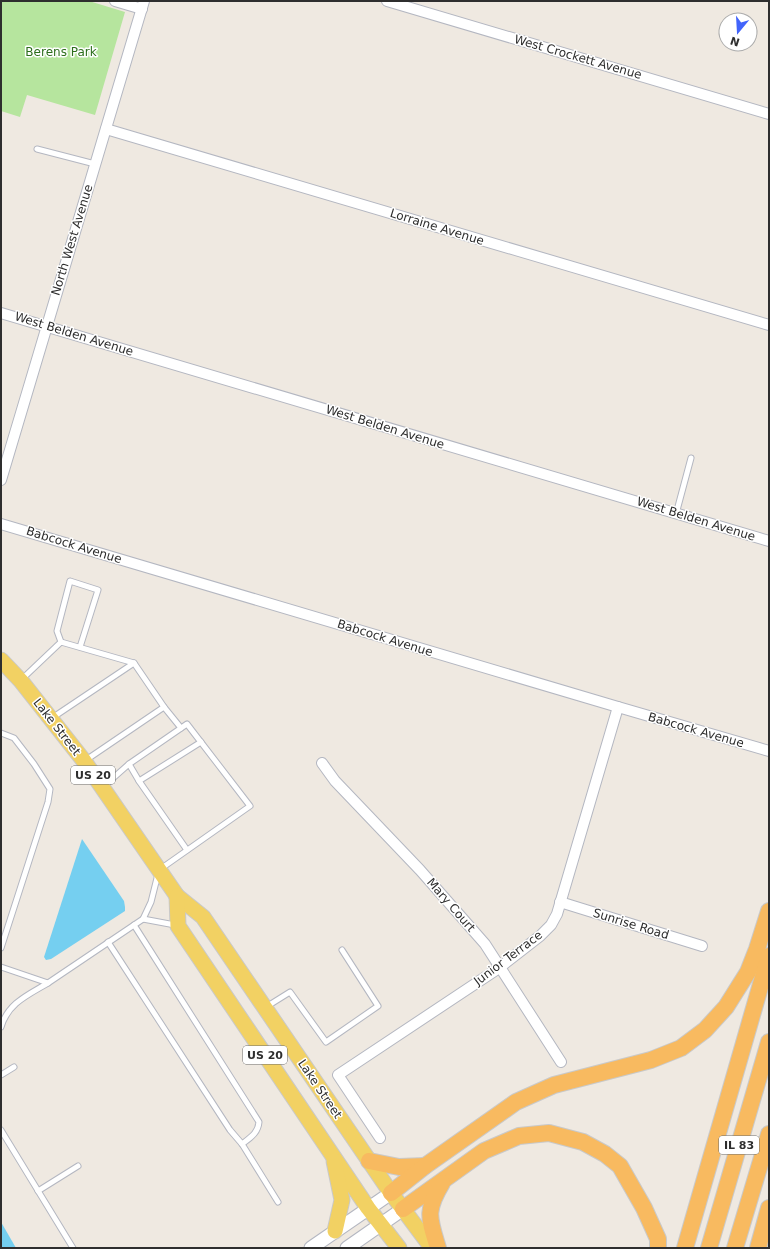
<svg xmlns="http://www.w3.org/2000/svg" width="770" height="1249" font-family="'DejaVu Sans',sans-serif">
	<rect width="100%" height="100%" fill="#efe9e1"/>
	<polygon fill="#b6e59e" points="1,1 89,1 125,12 95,115 27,95 20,117 1,111"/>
	<g fill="#75cff0">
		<polygon points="82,839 124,901 125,907 125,911 51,959 46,960 44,957"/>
		<polygon points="1,1222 16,1248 1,1248"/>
	</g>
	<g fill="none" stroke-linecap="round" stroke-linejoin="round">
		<defs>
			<g id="service">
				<polyline points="37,149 95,164"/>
				<polyline points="676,514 691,458"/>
				<polyline points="61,642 57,631 70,581 98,590 80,647"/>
				<polyline points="21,680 61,642 134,663 164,707"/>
				<polyline points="52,718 134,663"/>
				<polyline points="1,733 14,738 34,764 50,789 48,802 1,948"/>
				<polyline points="86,760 164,707 181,728"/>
				<polyline points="129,764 139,781 187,850"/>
				<polyline points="139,781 201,742"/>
				<polyline points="143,919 175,925"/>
				<path d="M134 925 259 1122C258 1133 251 1137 242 1144"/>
				<polyline points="108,942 230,1130 242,1144 278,1202"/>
				<polyline points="1,967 48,983 143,919 151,902 159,870 250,806 187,724 129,764 103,787"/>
				<polyline points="266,1007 290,992 326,1042 378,1006 342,950"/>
				<path d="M1 1027C8 1003 28 995 48 983"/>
				<polyline points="1,1075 14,1067"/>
				<polyline points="1,1130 73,1248"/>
				<polyline points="38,1191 78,1166"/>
			</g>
			<g id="minor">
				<polyline points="115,1 142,9"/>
				<polyline points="387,1 769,114"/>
				<polyline points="106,129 769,325"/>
				<polyline points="1,313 769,541"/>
				<polyline points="1,480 144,1"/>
				<polyline points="1,524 618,707 769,751"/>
				<polyline points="322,763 335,781 420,870 485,944 561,1062"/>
				<polyline points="560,902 702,946"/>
				<polyline points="380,1138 338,1075 499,968 540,936 551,925 557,914 618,707"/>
			</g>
			<g id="secondary">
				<polyline points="311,1248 391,1193"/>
				<polyline points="347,1248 403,1209"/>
			</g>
			<g id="primary">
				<polyline points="1,660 21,681 84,761 177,896 203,917 391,1193 432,1248"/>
				<polyline points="177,896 178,926 368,1208 399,1248"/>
				<polyline points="334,1161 342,1200 335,1231"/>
			</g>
			<g id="trunk">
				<polyline points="369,1161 399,1167 425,1166"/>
				<polyline points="391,1193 425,1166 516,1102 554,1085 651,1060 681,1048 705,1030 726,1007 748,972 757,949 769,911"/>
				<polyline points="403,1209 484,1151 519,1136 549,1133 583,1142 605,1154 620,1166 644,1208 658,1239 658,1248"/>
				<path d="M438 1248C429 1218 425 1211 442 1183"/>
				<polyline points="685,1248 769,956"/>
				<polyline points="709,1248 769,1042"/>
				<polyline points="735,1248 769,1134"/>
				<polyline points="758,1248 769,1208"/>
			</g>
		</defs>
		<use href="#service" stroke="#b4b7c1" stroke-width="7"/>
		<use href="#minor" stroke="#b4b7c1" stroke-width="12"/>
		<use href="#secondary" stroke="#b4b7c1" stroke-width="15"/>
		<use href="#primary" stroke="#c9c9c9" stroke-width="17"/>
		<use href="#trunk" stroke="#c9c9c9" stroke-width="18"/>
		<use href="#service" stroke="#fff" stroke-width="5"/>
		<use href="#minor" stroke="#fff" stroke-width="10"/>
		<use href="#secondary" stroke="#fff" stroke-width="13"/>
		<use href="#primary" stroke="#f2d163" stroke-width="15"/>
		<use href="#trunk" stroke="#f8ba60" stroke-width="16"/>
	</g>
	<g text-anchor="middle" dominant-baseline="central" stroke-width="3" stroke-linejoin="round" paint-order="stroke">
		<g fill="#fff" stroke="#6d6d6d" stroke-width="1">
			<rect x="71" y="766" width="44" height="18" rx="3"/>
			<rect x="243" y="1046" width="44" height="18" rx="3"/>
			<rect x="719" y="1136" width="40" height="18" rx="3"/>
		</g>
		<g font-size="11" font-weight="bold" fill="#2e2e2e">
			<text x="93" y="775">US 20</text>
			<text x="265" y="1055">US 20</text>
			<text x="739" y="1145">IL 83</text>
		</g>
		<g font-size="12" fill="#2c6e1b" stroke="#fff">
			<text x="61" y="52">Berens Park</text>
		</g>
		<g font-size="12" fill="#2e2e2e" stroke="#fff">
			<text transform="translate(578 57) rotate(16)">West Crockett Avenue</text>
			<text transform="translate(437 227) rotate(17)">Lorraine Avenue</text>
			<text transform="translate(72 240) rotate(-73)">North West Avenue</text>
			<text transform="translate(74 334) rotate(17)">West Belden Avenue</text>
			<text transform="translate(385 427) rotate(17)">West Belden Avenue</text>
			<text transform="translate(696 519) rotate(17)">West Belden Avenue</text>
			<text transform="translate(74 545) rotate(17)">Babcock Avenue</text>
			<text transform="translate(385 638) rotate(17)">Babcock Avenue</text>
			<text transform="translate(57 727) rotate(52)">Lake Street</text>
			<text transform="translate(696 730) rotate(16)">Babcock Avenue</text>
			<text transform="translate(451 905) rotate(49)">Mary Court</text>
			<text transform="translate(631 924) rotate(17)">Sunrise Road</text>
			<text transform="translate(508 958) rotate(-37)">Junior Terrace</text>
			<text transform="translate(320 1089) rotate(56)">Lake Street</text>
		</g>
	</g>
	<rect width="770" height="1249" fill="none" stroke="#2e2e2e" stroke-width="4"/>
	<g transform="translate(738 32) rotate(198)"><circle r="19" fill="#ffffff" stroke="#ababab"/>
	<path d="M0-3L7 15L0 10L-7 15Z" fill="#4264fb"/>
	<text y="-6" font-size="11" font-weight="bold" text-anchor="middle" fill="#2e2e2e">N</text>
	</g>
</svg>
